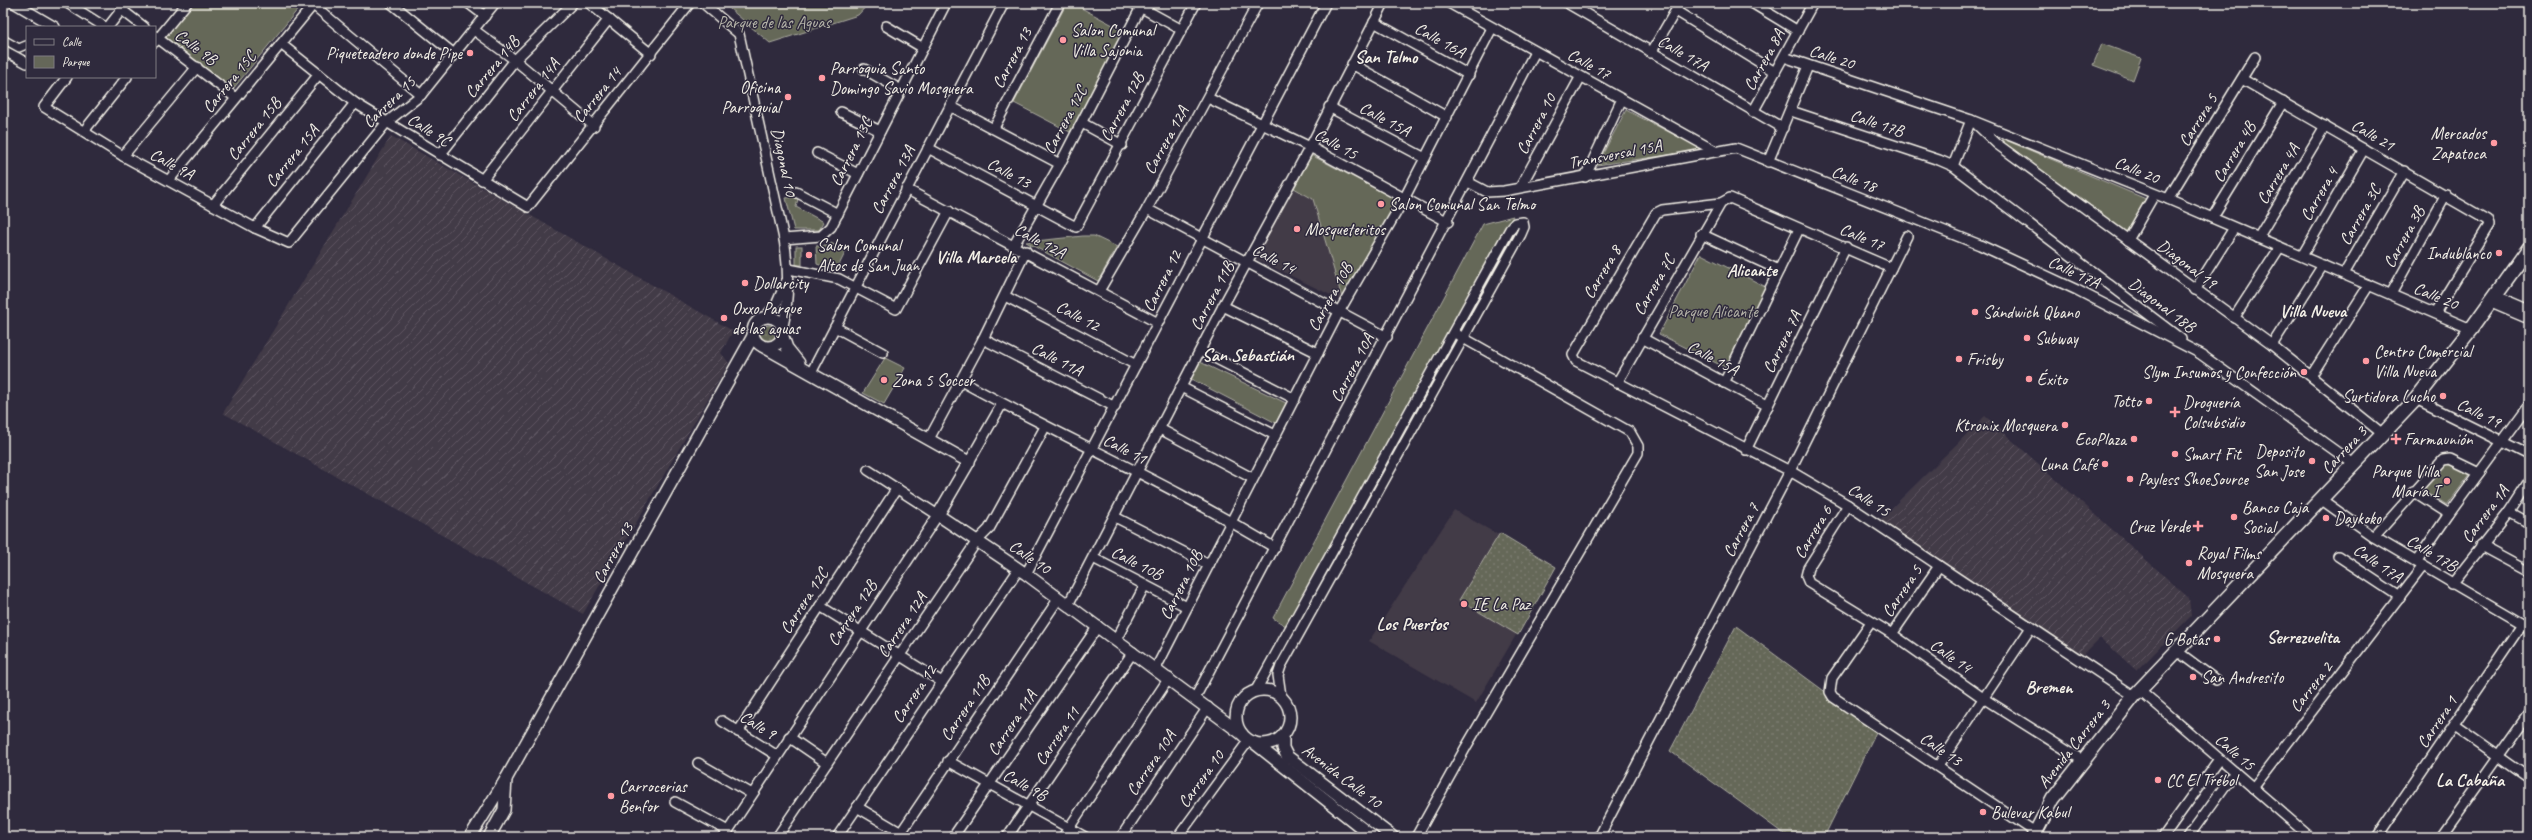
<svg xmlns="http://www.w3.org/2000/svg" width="2532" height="840" font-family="Caveat,sans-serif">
	<defs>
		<pattern id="industrial-furrows" width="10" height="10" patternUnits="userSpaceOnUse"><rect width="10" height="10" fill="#423a47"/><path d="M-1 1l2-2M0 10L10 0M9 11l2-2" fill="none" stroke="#5e5762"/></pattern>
		<pattern id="grass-dots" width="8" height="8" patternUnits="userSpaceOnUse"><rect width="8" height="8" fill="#656759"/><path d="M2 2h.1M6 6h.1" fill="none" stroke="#7c7d71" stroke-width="1.8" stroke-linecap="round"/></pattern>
	</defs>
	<rect width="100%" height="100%" fill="#2f2a3d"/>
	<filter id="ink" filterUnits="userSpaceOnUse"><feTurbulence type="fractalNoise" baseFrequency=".025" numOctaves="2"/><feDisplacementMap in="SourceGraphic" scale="8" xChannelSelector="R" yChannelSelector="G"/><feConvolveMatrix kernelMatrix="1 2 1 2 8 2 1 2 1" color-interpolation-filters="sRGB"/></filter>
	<g filter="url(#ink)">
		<g fill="#423a47">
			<polygon points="1294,188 1313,199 1343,301 1256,259"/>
			<polygon points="1454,510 1556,567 1476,703 1369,641"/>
		</g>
		<g fill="url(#industrial-furrows)">
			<polygon points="391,136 733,331 721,353 729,363 583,614 223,413"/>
			<polygon points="1985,416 2189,598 2191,616 2137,671 2100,638 2080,658 1877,523"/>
		</g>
		<g fill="url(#grass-dots)" stroke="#acaca0">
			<circle cx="769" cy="334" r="9"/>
			<polygon points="1500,533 1556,567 1518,635 1459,600"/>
			<polygon points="1736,626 1877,730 1824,837 1788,837 1670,751"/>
		</g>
		<g fill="#656759" stroke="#acaca0">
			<polygon points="191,3 303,3 233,89 164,36"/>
			<polygon points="723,3 869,3 858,15 770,43"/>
			<polygon points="1067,3 1072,3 1124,31 1070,132 1014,103"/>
			<polygon points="2102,44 2141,58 2133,80 2093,65"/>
			<polygon points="1626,110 1704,150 1597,165"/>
			<polygon points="2003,139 2146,199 2126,232 2002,141"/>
			<polygon points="1311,155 1397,200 1343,301 1313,199 1294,188"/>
			<polygon points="793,197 798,199 796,207 824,222 819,230 794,230 786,198"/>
			<polygon points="1513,216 1418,386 1289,628 1273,618 1483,224"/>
			<polygon points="1083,236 1094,236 1117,247 1098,281 1026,242"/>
			<polygon points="831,243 846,251 836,271 817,264 816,246 829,246"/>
			<rect x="796" y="246" width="6" height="19"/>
			<polygon points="1701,254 1768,288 1726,368 1659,334"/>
			<polygon points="885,358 905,368 884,404 863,393"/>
			<polygon points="1200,362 1286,403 1276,423 1191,379"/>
			<polygon points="2448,463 2471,473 2447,505 2422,489"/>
		</g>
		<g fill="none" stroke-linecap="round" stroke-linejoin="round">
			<defs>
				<polyline id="pedestrian" points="3,39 19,48 26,45"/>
				<g id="minor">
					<polyline points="14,3 55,27"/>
					<polyline points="67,3 105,27"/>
					<polyline points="311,3 421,95"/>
					<polyline points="391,3 454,54"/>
					<polyline points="468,3 485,16"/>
					<polyline points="589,3 651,54"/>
					<path d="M703 3 739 34 784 239C789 270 790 299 782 330"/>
					<polyline points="1133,3 1182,30"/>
					<polyline points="1449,3 1715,151"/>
					<polyline points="1567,3 1783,128"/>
					<polyline points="1752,3 1798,31"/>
					<polyline points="122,10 144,27"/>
					<polyline points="1676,11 1775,72"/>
					<polyline points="1374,22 1469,75"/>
					<polyline points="886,26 923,48"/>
					<polyline points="108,27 127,3"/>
					<polyline points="474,30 515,60 594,126"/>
					<polyline points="155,36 236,98"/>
					<polyline points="155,42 187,3"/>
					<polyline points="281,44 355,103 528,207 690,3"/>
					<polyline points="3,50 27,63"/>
					<polyline points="1651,53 1680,3"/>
					<polyline points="1784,57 1971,120 2168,199 2471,329"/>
					<polyline points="1352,64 1447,117"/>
					<polyline points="864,69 901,90"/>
					<polyline points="67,77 44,107 123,156 255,228 289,243 387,122 421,95 495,3"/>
					<polyline points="2242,79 2487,220 2489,225 2435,313"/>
					<polyline points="1208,98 1310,147 1448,222"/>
					<polyline points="950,106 1060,164"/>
					<polyline points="1329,107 1425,158"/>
					<polyline points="1791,111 1939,160 1953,166 2181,339"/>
					<polyline points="841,112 880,131"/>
					<polyline points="1753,112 1813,3"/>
					<polyline points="1082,123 1122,145"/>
					<polyline points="1975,123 1997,144 2272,345 2384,435"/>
					<polyline points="994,128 1060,3"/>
					<polyline points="84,131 127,77"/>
					<polyline points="928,148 1076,227 1196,3"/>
					<polyline points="817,153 858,174"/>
					<polyline points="440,155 515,60 573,3"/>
					<polyline points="123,156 197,67"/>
					<polyline points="1768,162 1808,66"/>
					<polyline points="1953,166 1971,120"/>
					<polyline points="1585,177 1621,101"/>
					<polyline points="169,180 313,5"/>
					<polyline points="482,180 609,19"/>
					<polyline points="1468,182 1487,192 1504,191 1736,148 1980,245 2077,290 2203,355"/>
					<polyline points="1521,186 1580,78"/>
					<polyline points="906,189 1158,323"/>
					<polyline points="796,192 838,214"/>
					<polyline points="2168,199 2255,57"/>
					<polyline points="213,205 319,74"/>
					<polyline points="1147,209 1387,337"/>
					<polyline points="2212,218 2283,102"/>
					<polyline points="255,228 355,103"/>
					<polyline points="1701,234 1779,270"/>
					<polyline points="2258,238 2325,126"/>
					<polyline points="784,239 821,236 831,227 946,3"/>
					<polyline points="2128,240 2154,195"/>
					<polyline points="1014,245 1060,164 1141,7"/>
					<polyline points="2302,256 2364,149"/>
					<polyline points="1891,268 1730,198 1721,203 1662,210 1656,213 1573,355 1576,361 1790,471 1848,505 2134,696"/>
					<polyline points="789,269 839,279 896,309 949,211"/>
					<polyline points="2344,274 2404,171"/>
					<polyline points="2195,290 2234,228"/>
					<polyline points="1099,291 1147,209 1258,3"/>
					<polyline points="2391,294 2446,195"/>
					<polyline points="2494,295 2529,310"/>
					<polyline points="1005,296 1136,365"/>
					<polyline points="2489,302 2529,319"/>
					<polyline points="1223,306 1318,353"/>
					<polyline points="764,318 776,305 786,282"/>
					<polyline points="2234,318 2280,247"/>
					<polyline points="835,327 883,353"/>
					<polyline points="1642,338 1768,406"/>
					<polyline points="983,339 1115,407"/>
					<polyline points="2272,345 2323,265"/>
					<polyline points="1201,351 1295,399"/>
					<polyline points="2199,353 2355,465"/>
					<polyline points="811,373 1004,3"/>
					<polyline points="2311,376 2369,285"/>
					<path d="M961 381C1064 438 1174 486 1275 548"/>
					<polyline points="1617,383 1721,203"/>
					<polyline points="1724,383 1799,229"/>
					<polyline points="1181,387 1275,435"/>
					<polyline points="2416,399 2529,455"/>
					<polyline points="1160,429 1252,478"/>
					<polyline points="929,439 983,339 1026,251"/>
					<polyline points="1746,450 1846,247"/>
					<polyline points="969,462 1002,404"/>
					<polyline points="2413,491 2449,514"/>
					<polyline points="2322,500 2374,537 2529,628"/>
					<polyline points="1848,505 1808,568 1806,576 1809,583 1892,634 1983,698 2082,760"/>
					<polyline points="2509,512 2529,523"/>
					<polyline points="1115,517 1209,565"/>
					<polyline points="2374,537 2443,460 2450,459 2479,473"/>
					<polyline points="2481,546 2529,572"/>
					<polyline points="2338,556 2400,597"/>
					<polyline points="1093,558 1187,607"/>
					<polyline points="2416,562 2449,514 2529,405"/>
					<polyline points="1026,574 1326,3"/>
					<polyline points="2452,584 2509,512 2529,481"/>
					<polyline points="1068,605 1223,306 1310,147 1384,3"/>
					<polyline points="820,606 942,682"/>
					<polyline points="1871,622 1832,678 1830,692 1833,697 2035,832"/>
					<polyline points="1892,634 1939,566"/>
					<polyline points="1116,640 1145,585"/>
					<polyline points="2177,651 2216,680"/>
					<polyline points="1156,668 1339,312 1404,199 1492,28"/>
					<polyline points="1256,690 1510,229 1515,223 1523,222 1524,227 1521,234 1281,666 1278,675 1281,696"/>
					<polyline points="2140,690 2310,837"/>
					<polyline points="1195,698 1535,52"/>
					<polyline points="722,721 776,755"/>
					<polyline points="2454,725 2529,778"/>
					<polyline points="738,732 897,488"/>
					<polyline points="789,737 827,763"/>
					<polyline points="948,761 1085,837"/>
					<polyline points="698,763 752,794"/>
					<polyline points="1938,766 2030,629"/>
					<polyline points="2253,788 2423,566"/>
					<polyline points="675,802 728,831"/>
					<polyline points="857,807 908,837"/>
					<polyline points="724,837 938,515 868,470"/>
					<polyline points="777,837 977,541 989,529 1045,427"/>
					<polyline points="837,837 1019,569"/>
					<polyline points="898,837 1059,598"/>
					<polyline points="953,837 1098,626"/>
					<polyline points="1007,837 1133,652"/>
					<polyline points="1063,837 1169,678"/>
					<polyline points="1121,837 1208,707"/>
					<polyline points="1178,837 1249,740"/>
					<polyline points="1416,837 1466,747 1638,453 1638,446 1630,432 1458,335"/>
					<polyline points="1599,837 1790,471 1907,236"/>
					<polyline points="2163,837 2219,759"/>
					<polyline points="2188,837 2235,772"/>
					<polyline points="2377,837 2522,624"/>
					<polyline points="2441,837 2529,713"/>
				</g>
				<g id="tertiary">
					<circle cx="768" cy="332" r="15"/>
					<polyline points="782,334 787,348 799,363"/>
					<polyline points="762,346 969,462 938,515 1026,574 1242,734"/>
					<circle cx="1263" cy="717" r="27"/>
					<polyline points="1283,735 1283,748 1287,756 1393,837"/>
					<polyline points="1253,742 1373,837"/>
					<polyline points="470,837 506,779 753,336"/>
					<polyline points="489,837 504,810 506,779"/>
				</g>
				<polyline id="secondary" points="2033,837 2053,799 2134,696 2416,399 2471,329 2529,248"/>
			</defs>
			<use href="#pedestrian" stroke="#f4f1e8" stroke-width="10"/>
			<use href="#minor" stroke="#f4f1e8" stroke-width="12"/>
			<use href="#tertiary" stroke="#f4f1e8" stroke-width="14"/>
			<use href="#secondary" stroke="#f4f1e8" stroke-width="16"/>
			<use href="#pedestrian" stroke="#2f2a3d" stroke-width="7"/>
			<use href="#minor" stroke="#2f2a3d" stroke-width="9"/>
			<use href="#tertiary" stroke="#2f2a3d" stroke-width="11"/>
			<use href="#secondary" stroke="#2f2a3d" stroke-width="13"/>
		</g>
	</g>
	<g fill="#ff9aa2" stroke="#2f2a3d" stroke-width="1.5">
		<circle cx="1063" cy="40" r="4"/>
		<circle cx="470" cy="53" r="4"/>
		<circle cx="822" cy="78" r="4"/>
		<circle cx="788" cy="97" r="4"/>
		<circle cx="2494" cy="143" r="4"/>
		<circle cx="1381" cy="204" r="4"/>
		<circle cx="1297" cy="229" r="4"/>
		<circle cx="2499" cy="253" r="4"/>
		<circle cx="809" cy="255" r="4"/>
		<circle cx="745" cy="283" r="4"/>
		<circle cx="1975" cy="312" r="4"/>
		<circle cx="724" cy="318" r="4"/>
		<circle cx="2027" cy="338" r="4"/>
		<circle cx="1959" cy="359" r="4"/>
		<circle cx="2366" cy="361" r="4"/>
		<circle cx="2304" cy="372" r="4"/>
		<circle cx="2029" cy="379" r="4"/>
		<circle cx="884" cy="380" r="4"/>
		<circle cx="2443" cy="396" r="4"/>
		<circle cx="2149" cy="401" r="4"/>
		<path d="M2173 406h4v4h4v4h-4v4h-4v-4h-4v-4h4z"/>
		<circle cx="2065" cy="425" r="4"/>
		<circle cx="2134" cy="439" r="4"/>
		<path d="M2394 433h4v4h4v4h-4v4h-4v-4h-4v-4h4z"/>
		<circle cx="2175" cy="454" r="4"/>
		<circle cx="2312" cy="461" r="4"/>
		<circle cx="2105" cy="464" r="4"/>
		<circle cx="2130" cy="479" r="4"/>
		<circle cx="2447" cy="481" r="4"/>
		<circle cx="2234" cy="517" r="4"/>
		<circle cx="2326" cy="518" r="4"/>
		<path d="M2196 520h4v4h4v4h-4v4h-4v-4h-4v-4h4z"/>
		<circle cx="2189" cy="563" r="4"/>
		<circle cx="1464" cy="604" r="4"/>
		<circle cx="2217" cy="639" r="4"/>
		<circle cx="2193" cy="677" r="4"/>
		<circle cx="2158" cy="780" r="4"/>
		<circle cx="611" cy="796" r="4"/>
		<circle cx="1983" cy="812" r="4"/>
	</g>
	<g text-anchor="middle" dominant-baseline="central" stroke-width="3" stroke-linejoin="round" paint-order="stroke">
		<g font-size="17" fill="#b4b3a8" stroke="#2f2a3d">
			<text x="774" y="22">Parque de las Aguas</text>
			<text x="1713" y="311">Parque Alicante</text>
		</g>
		<g font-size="17" fill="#f4f1e8" stroke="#2f2a3d" text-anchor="start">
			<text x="1071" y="30">Salon Comunal<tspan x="1071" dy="20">Villa Sajonia</tspan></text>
			<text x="462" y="53" text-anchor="end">Piqueteadero donde Pipe</text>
			<text x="830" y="68">Parroquia Santo<tspan x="830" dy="20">Domingo Savio Mosquera</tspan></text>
			<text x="780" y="87" text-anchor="end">Oficina<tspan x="780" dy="20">Parroquial</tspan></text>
			<text x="2486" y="133" text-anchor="end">Mercados<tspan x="2486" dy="20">Zapatoca</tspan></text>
			<text x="1389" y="204">Salon Comunal San Telmo</text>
			<text x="1305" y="229">Mosqueteritos</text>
			<text x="817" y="245">Salon Comunal<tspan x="817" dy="20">Altos de San Juan</tspan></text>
			<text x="2491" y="253" text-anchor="end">Indublanco</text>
			<text x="753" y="283">Dollarcity</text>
			<text x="732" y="308">Oxxo Parque<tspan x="732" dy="20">de las aguas</tspan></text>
			<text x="1983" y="312">Sándwich Qbano</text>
			<text x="2035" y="338">Subway</text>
			<text x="2374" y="351">Centro Comercial<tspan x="2374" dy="20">Villa Nueva</tspan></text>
			<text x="1967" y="359">Frisby</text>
			<text x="2296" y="372" text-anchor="end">Slym Insumos y Confección</text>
			<text x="2037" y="379">Éxito</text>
			<text x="892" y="380">Zona 5 Soccer</text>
			<text x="2435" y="396" text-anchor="end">Surtidora Lucho</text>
			<text x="2141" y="401" text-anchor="end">Totto</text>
			<text x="2183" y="402">Droguería<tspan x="2183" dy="20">Colsubsidio</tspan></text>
			<text x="2057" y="425" text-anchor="end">Ktronix Mosquera</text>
			<text x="2126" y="439" text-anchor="end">EcoPlaza</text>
			<text x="2404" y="439">Farmaunión</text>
			<text x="2304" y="451" text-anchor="end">Deposito<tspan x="2304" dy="20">San Jose</tspan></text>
			<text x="2183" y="454">Smart Fit</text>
			<text x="2097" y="464" text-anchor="end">Luna Café</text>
			<text x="2439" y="471" text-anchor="end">Parque Villa<tspan x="2439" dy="20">María I</tspan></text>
			<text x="2138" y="479">Payless ShoeSource</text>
			<text x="2242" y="507">Banco Caja<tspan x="2242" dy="20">Social</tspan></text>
			<text x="2334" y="518">Daykoko</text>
			<text x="2190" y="526" text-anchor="end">Cruz Verde</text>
			<text x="2197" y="553">Royal Films<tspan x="2197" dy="20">Mosquera</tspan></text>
			<text x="1472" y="604">IE La Paz</text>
			<text x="2209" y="639" text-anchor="end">G Botas</text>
			<text x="2201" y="677">San Andresito</text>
			<text x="2166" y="780">CC El Trébol</text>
			<text x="619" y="786">Carrocerias<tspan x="619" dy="20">Benfor</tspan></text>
			<text x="1991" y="812">Bulevar Kabul</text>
		</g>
		<g font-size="17" fill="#f4f1e8" stroke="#2f2a3d">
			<text transform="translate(1440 40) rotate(29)">Calle 16A</text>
			<text transform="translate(196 47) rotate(37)">Calle 9B</text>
			<text transform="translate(1683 53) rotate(30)">Calle 17A</text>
			<text transform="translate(1832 57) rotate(18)">Calle 20</text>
			<text transform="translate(1012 58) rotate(-62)">Carrera 13</text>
			<text transform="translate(1764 60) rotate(-61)">Carrera 8A</text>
			<text transform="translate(1589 64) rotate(29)">Calle 17</text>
			<text transform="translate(492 67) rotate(-50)">Carrera 14B</text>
			<text transform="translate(229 82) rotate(-51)">Carrera 15C</text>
			<text transform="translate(533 90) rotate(-52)">Carrera 14A</text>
			<text transform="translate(597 95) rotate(-51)">Carrera 14</text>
			<text transform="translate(389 102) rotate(-44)">Carrera 15</text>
			<text transform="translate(1122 107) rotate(-62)">Carrera 12B</text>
			<text transform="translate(1385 119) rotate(28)">Calle 15A</text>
			<text transform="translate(1065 120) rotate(-62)">Carrera 12C</text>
			<text transform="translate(2198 120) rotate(-58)">Carrera 5</text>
			<text transform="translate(1877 123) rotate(18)">Calle 17B</text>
			<text transform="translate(1536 124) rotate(-62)">Carrera 10</text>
			<text transform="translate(254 129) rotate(-51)">Carrera 15B</text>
			<text transform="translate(429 130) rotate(32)">Calle 9C</text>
			<text transform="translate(2373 135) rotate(30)">Calle 21</text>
			<text transform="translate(1166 140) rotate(-61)">Carrera 12A</text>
			<text transform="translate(1336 144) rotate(29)">Calle 15</text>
			<text transform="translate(851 152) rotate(-63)">Carrera 13C</text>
			<text transform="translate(2234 152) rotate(-59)">Carrera 4B</text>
			<text transform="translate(1615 154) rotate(-11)">Transversal 15A</text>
			<text transform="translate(292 156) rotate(-51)">Carrera 15A</text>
			<text transform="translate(784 162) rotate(78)">Diagonal 10</text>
			<text transform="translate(172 164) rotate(29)">Calle 9A</text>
			<text transform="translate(2137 170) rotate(22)">Calle 20</text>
			<text transform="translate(1009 173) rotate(28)">Calle 13</text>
			<text transform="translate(2278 174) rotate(-59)">Carrera 4A</text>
			<text transform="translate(1854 179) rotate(21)">Calle 18</text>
			<text transform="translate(893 180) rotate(-62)">Carrera 13A</text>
			<text transform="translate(2319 194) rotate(-60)">Carrera 4</text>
			<text transform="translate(2360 215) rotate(-60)">Carrera 3C</text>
			<text transform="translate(1862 237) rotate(23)">Calle 17</text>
			<text transform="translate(2404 237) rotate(-61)">Carrera 3B</text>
			<text transform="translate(1040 241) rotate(28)">Calle 12A</text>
			<text transform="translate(1274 259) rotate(28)">Calle 14</text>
			<text transform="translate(2187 264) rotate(37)">Diagonal 19</text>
			<text transform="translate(1602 272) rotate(-59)">Carrera 8</text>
			<text transform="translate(2074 272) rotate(25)">Calle 17A</text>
			<text transform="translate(1162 281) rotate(-63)">Carrera 12</text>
			<text transform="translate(1654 285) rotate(-60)">Carrera 7C</text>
			<text transform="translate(1212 296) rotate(-62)">Carrera 11B</text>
			<text transform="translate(2436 296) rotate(23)">Calle 20</text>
			<text transform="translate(1330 297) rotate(-61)">Carrera 10B</text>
			<text transform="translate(2162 305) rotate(37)">Diagonal 18B</text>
			<text transform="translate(1078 316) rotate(28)">Calle 12</text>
			<text transform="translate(1782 342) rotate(-64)">Carrera 7A</text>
			<text transform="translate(1713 358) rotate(28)">Calle 15A</text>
			<text transform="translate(1057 359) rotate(27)">Calle 11A</text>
			<text transform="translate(1352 368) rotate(-62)">Carrera 10A</text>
			<text transform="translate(2479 413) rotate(26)">Calle 19</text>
			<text transform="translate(1125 449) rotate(27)">Calle 11</text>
			<text transform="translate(2344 450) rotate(-47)">Carrera 3</text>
			<text transform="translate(1869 500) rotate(33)">Calle 15</text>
			<text transform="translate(2485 514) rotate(-53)">Carrera 1A</text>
			<text transform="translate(1741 530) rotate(-62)">Carrera 7</text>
			<text transform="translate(1813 532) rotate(-59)">Carrera 6</text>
			<text transform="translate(613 553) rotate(-61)">Carrera 13</text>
			<text transform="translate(2432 553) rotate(31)">Calle 17B</text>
			<text transform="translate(1030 557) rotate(35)">Calle 10</text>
			<text transform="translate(1137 563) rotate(27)">Calle 10B</text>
			<text transform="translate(2378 563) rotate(34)">Calle 17A</text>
			<text transform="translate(1181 585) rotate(-63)">Carrera 10B</text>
			<text transform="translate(1902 591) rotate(-56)">Carrera 5</text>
			<text transform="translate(804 601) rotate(-57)">Carrera 12C</text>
			<text transform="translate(852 613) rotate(-56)">Carrera 12B</text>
			<text transform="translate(902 625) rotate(-56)">Carrera 12A</text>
			<text transform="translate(1951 656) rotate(35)">Calle 14</text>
			<text transform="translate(2311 687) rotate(-52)">Carrera 2</text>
			<text transform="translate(914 694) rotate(-56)">Carrera 12</text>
			<text transform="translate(965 708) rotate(-56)">Carrera 11B</text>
			<text transform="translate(2437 722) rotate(-56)">Carrera 1</text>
			<text transform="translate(1012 723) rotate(-56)">Carrera 11A</text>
			<text transform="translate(758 725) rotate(32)">Calle 9</text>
			<text transform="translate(1057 736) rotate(-56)">Carrera 11</text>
			<text transform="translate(2074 744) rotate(-52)">Avenida Carrera 3</text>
			<text transform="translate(1941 749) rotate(34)">Calle 13</text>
			<text transform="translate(2235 752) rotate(41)">Calle 15</text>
			<text transform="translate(1151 763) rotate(-56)">Carrera 10A</text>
			<text transform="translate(1342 776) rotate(37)">Avenida Calle 10</text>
			<text transform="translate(1201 779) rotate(-54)">Carrera 10</text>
			<text transform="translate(1025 785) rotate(29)">Calle 9B</text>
		</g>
		<g font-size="18" font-weight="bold" fill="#f4f1e8" stroke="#2f2a3d">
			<text x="1386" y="57">San Telmo</text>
			<text x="976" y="257">Villa Marcela</text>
			<text x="1752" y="270">Alicante</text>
			<text x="2313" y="311">Villa Nueva</text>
			<text x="1248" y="355">San Sebastián</text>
			<text x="1412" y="624">Los Puertos</text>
			<text x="2303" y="637">Serrezuelita</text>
			<text x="2049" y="687">Bremen</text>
			<text x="2470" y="780">La Cabaña</text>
		</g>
	</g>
	<rect width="2532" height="840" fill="none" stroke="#2f2a3d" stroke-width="16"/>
	<rect x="8" y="8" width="2516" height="824" fill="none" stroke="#f4f1e8" stroke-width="1.5" filter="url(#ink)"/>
	<rect x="26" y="26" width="130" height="52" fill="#2f2a3d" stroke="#7e7a81"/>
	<rect x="34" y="39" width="20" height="6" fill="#2f2a3d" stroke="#7e7a81"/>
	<text x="62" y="46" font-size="12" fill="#f4f1e8">Calle</text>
	<rect x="34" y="56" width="20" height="12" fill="#656759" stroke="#7e7a81"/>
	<text x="62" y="66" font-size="12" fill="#f4f1e8">Parque</text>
</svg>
